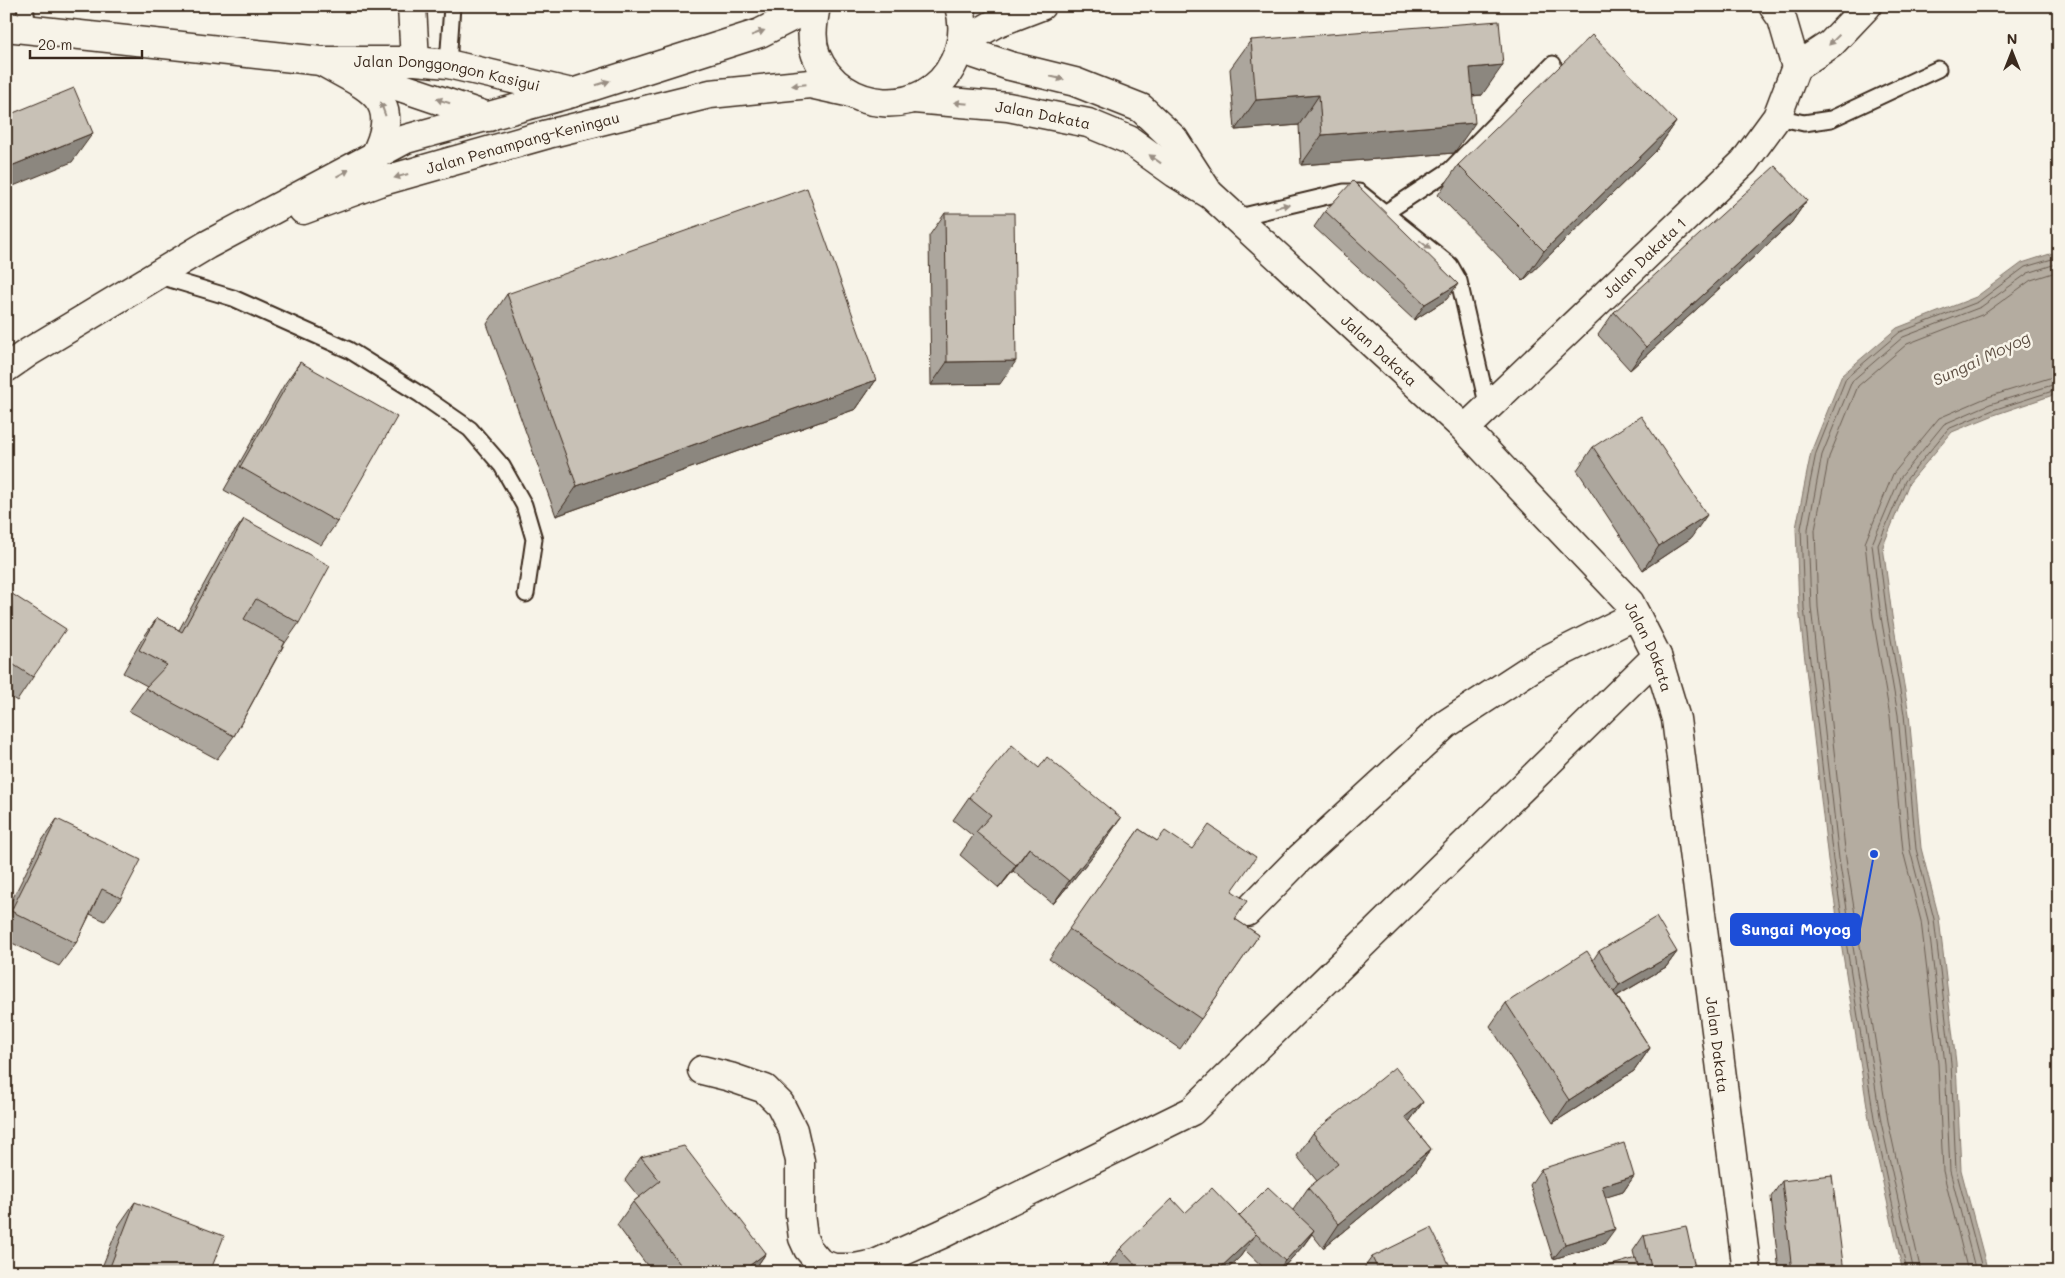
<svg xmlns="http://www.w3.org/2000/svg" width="2065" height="1278" font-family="Mali,sans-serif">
	<rect width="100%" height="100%" fill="#f7f3e8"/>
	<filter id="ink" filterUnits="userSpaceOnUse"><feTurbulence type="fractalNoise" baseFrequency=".02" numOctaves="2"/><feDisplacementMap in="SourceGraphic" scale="10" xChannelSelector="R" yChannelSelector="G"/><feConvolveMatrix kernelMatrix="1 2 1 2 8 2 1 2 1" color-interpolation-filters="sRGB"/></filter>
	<g filter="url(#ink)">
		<polygon fill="#b4aca0" stroke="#84786c" points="2059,251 2059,393 1994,415 1952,432 1909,483 1883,546 1892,616 1909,714 1921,848 1939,918 1956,1063 1961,1170 1988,1272 1903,1272 1870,1125 1828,860 1799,608 1796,528 1811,452 1842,375 1897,328 1976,297 2022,263"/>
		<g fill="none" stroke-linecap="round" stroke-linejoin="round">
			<g stroke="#6b5e52" stroke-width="1">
				<polyline points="1907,1272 1875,1124 1833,860 1804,608 1801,528 1816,453 1846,378 1900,332 1978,302 2025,267 2059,257"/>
				<polyline points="1914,1272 1881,1122 1839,859 1811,607 1808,529 1822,455 1852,381 1903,337 1981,307 2028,273 2059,263"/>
				<polyline points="1921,1272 1888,1121 1846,858 1818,607 1815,530 1829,457 1858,386 1907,344 1984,314 2031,280 2059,271"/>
				<polyline points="1968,1272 1943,1171 1938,1064 1921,921 1903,851 1890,716 1873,618 1865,543 1893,474 1939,418 1988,397 2059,375"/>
				<polyline points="1976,1272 1950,1171 1945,1064 1928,920 1910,850 1898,715 1881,617 1872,544 1900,478 1944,424 1990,404 2059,383"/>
				<polyline points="1983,1272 1956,1170 1951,1063 1934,919 1916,849 1904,714 1887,616 1878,545 1905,481 1948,429 1993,410 2059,389"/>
			</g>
			<defs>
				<g id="lane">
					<polyline points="25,6 28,29"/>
					<polyline points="448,64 452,6"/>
					<polyline points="1777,117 1804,123 1831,119 1938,69"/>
					<polyline points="1385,213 1450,170 1553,64"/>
					<polyline points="1235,218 1344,192 1359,192 1450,265 1459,281 1488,408"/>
					<polyline points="156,275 233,298 349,350 421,395 470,429 502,466 524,505 534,539 526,594"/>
				</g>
				<g id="street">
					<polyline points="412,6 415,61"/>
					<polyline points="1796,67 1831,44 1867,6"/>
					<path id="s1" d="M1465 429 1744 162 1777 117 1796 67 1782 19 1773 6"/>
					<polyline points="1247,912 1300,858 1446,724 1538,664 1636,615"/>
					<polyline points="702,1070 730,1077 765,1089 780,1104 793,1130 800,1161 800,1214 803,1238 808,1249 820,1263 834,1268 855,1268 875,1264 942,1234 1192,1111 1657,656"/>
				</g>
				<g id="secondary">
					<path id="s2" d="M6 27 321 61H415L448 64 572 93"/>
					<polyline points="960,49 1010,66 1075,82 1141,108 1174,139 1207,190"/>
					<polyline points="344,68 489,117"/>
					<path id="s3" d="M914 99 1008 107 1088 123 1129 140 1175 173 1211 195 1465 429 1630 603 1657 656 1676 719 1747 1272"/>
				</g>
				<g id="primary">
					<path d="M816 6C813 22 810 39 816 55 840 114 927 120 954 62 963 44 965 25 959 6"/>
					<polyline points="961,43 994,24 1041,6"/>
					<path d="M321 61C365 87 405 96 375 155"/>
					<path id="s4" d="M303 210 379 182 548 134 710 94 810 84 847 92"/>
					<polyline points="6,368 29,352 207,245 406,139 572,93 760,33 813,6"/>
				</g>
			</defs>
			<use href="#lane" stroke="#3b2a1e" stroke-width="19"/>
			<use href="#street" stroke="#3b2a1e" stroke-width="31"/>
			<use href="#secondary" stroke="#3b2a1e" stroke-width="31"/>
			<use href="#primary" stroke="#3b2a1e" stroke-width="31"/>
			<use href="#lane" stroke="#f7f3e8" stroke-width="15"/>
			<use href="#street" stroke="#f7f3e8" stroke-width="28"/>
			<use href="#secondary" stroke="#f7f3e8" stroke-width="28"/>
			<use href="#primary" stroke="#f7f3e8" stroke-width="28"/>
		</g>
		<g fill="#aca69d" stroke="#3b2a1e">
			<polygon points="1251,40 1482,95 1473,96 1454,153 1301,165 1299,125 1235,130 1230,69"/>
			<polygon points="1676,122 1656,151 1523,281 1438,195 1458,165"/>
			<polygon points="1807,200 1791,223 1630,370 1598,335 1614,312"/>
			<polygon points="1325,211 1447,299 1414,320 1314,227"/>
			<polygon points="945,213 1000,384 931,385 929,236"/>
			<polygon points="507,294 876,380 856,409 556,516 487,324"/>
			<polygon points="300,362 337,522 321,545 224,490 284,385"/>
			<polygon points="1593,447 1691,538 1643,570 1577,470"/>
			<polygon points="244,519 299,623 285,643 234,736 217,759 129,711 147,686 123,673 141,641 157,618 179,630 227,542"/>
			<polygon points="6,590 33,677 17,701 6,694"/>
			<polygon points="969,797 1105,841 1053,904 1013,871 999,888 960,855 973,836 953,820"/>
			<polygon points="57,819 121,898 105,921 90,914 76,943 59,966 6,940 6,912 41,842"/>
			<polygon points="1139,829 1232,891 1235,919 1259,935 1180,1049 1049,959"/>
			<polygon points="1599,951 1677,952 1666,967 1617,996 1650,1048 1634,1071 1553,1123 1490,1026 1506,1003 1593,960"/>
			<polygon points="1423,1102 1409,1122 1431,1149 1415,1172 1323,1248 1312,1234 1303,1246 1279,1272 1268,1272 1245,1250 1240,1257 1224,1272 1104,1272 1120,1249 1185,1213 1239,1216 1293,1210 1308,1188 1317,1181 1297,1156 1313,1133"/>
			<polygon points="641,1157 766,1253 753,1272 652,1272 617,1225 633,1202 639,1197 625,1180"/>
			<polygon points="1541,1169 1634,1176 1623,1192 1605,1197 1604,1244 1553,1259 1530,1185"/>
			<polygon points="1782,1181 1844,1272 1779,1272 1771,1197"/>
			<polygon points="135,1202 210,1272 100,1272 119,1225"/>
			<polygon points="1644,1235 1696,1272 1588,1272 1635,1259 1633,1251"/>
			<polygon points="1372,1257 1453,1272 1361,1272"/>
		</g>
		<g fill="#8c877f" stroke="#3b2a1e">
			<polygon points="1503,65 1482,95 1450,97 1470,68"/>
			<polygon points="1319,95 1299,125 1235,130 1256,100"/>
			<polygon points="1676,122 1656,151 1523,281 1544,251"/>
			<polygon points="1475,123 1454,153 1301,165 1322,135"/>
			<polygon points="93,133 72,162 6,189 6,168"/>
			<polygon points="1807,200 1791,223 1630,370 1646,347"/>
			<polygon points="1458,284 1447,299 1414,320 1425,304"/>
			<polygon points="1016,361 1000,384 931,385 947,362"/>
			<polygon points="876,380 856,409 556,516 577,486"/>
			<polygon points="1707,515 1691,538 1643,570 1659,546"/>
			<polygon points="1121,818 1105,841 1053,904 1069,881"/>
			<polygon points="1029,848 1013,871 999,888 1016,865"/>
			<polygon points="1677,952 1666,967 1608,1001 1619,985"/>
			<polygon points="1650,1048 1634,1071 1553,1123 1569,1100"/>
			<polygon points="1423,1102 1407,1125 1405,1117"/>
			<polygon points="1431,1149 1415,1172 1323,1248 1339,1224"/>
			<polygon points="1634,1176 1623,1192 1591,1202 1602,1186"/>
			<polygon points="1615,1229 1604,1244 1553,1259 1565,1244"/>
			<polygon points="1314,1230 1303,1246 1279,1272 1277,1272 1285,1261"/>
			<polygon points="1256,1234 1240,1257 1224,1272 1216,1272"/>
			<polygon points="766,1253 753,1272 741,1272"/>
		</g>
		<g fill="#c8c1b6" stroke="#3b2a1e">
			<polygon points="1499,21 1503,65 1470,68 1475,123 1322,135 1319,95 1256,100 1251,40"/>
			<polygon points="1592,35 1676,122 1544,251 1458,165"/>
			<polygon points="74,88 93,133 6,168 6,116"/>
			<polygon points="1775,166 1807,200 1646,347 1614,312"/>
			<polygon points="1353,181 1458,284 1425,304 1325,211"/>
			<polygon points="807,188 876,380 577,486 507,294"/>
			<polygon points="945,213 1014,213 1016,361 947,362"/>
			<polygon points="300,362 397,417 337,522 240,467"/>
			<polygon points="1641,416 1707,515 1659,546 1593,447"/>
			<polygon points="244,519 330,566 299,623 256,599 244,619 285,642 234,736 145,688 167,665 139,650 157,618 182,632"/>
			<polygon points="6,590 66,629 33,677 6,660"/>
			<polygon points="1012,745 1039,768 1047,757 1121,818 1069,881 1029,848 1016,865 976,832 991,815 969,797"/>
			<polygon points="57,819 141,860 121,898 102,889 76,943 11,911"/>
			<polygon points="1209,825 1256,857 1232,891 1247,901 1235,919 1259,935 1201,1019 1069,929 1139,829 1157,841 1165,831 1192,849"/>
			<polygon points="1656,917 1677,952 1619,985 1599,951"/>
			<polygon points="1587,951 1650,1048 1569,1100 1506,1003"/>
			<polygon points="1395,1067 1423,1102 1405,1117 1431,1149 1339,1224 1308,1188 1338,1164 1313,1133"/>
			<polygon points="1624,1143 1634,1176 1602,1186 1615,1229 1565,1244 1541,1169"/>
			<polygon points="684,1146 766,1253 741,1272 686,1272 633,1202 660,1181 641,1157"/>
			<polygon points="1832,1175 1844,1272 1792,1272 1782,1181"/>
			<polygon points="1268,1187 1314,1230 1285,1261 1256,1234 1239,1216"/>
			<polygon points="1212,1188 1256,1234 1216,1272 1142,1272 1120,1249 1172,1199 1185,1213"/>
			<polygon points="135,1202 224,1236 210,1272 108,1272"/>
			<polygon points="1686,1226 1696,1272 1652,1272 1644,1235"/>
			<polygon points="1431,1228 1453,1272 1379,1272 1372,1257"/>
			<polygon points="1636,1258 1640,1272 1588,1272"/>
		</g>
		<defs><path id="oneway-solid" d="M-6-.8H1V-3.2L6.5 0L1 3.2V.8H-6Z" transform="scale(1.25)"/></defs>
		<g fill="#998e83">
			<use href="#oneway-solid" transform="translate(758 33) rotate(-21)"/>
			<use href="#oneway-solid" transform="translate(1834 40) rotate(136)"/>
			<use href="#oneway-solid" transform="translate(1057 78) rotate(13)"/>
			<use href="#oneway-solid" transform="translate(603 83) rotate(-18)"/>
			<use href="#oneway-solid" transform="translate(799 85) rotate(174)"/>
			<use href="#oneway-solid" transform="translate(443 101) rotate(-162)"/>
			<use href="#oneway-solid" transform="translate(961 103) rotate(-175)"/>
			<use href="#oneway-solid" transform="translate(383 109) rotate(-110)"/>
			<use href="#oneway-solid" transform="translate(1155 159) rotate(-144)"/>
			<use href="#oneway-solid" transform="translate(343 173) rotate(-29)"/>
			<use href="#oneway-solid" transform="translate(401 176) rotate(164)"/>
			<use href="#oneway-solid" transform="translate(1282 206) rotate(-13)"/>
			<use href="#oneway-solid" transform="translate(1425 245) rotate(39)"/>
		</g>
	</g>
	<g text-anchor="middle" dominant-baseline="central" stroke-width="5" stroke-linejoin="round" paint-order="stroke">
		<g font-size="15" fill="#3b2a1e" stroke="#f7f3e8">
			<text stroke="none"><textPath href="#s2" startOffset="444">Jalan Donggongon Kasigui</textPath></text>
			<text stroke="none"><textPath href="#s3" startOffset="130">Jalan Dakata</textPath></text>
			<text stroke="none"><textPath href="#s4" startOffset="230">Jalan Penampang-Keningau</textPath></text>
			<text stroke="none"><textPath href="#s1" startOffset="248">Jalan Dakata 1</textPath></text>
			<text stroke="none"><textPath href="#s3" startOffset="548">Jalan Dakata</textPath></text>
			<text stroke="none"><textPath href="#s3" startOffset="952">Jalan Dakata</textPath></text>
			<text stroke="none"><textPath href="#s3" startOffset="1358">Jalan Dakata</textPath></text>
		</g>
		<g font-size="16" font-style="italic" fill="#5f5145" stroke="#f7f3e8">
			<text transform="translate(1981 358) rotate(-25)">Sungai Moyog</text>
		</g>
	</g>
	<path fill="none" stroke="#1d4ed8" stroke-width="2" d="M1874 854L1860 929"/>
	<circle fill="#1d4ed8" stroke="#f7f3e8" stroke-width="2" cx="1874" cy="854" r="5"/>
	<rect fill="#1d4ed8" stroke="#1d4ed8" stroke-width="2" x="1731" y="914" width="129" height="31" rx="5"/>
	<g font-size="16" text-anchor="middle" font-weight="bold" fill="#fff">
		<text x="1796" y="935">Sungai Moyog</text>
	</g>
	<rect width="2065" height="1278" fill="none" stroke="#f7f3e8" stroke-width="25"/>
	<rect x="12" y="12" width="2040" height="1253" fill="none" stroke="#3b2a1e" stroke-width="2" filter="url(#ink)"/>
	<g transform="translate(2012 52)" stroke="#f7f3e8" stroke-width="4" paint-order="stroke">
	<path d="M0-4L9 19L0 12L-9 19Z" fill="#3b2a1e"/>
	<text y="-8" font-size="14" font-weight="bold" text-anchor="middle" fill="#3b2a1e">N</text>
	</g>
	<path d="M30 50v8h112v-8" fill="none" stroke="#3b2a1e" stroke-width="2.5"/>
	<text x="38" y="50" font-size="15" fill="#3b2a1e" stroke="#f7f3e8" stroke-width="4" paint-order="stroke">20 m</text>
</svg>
